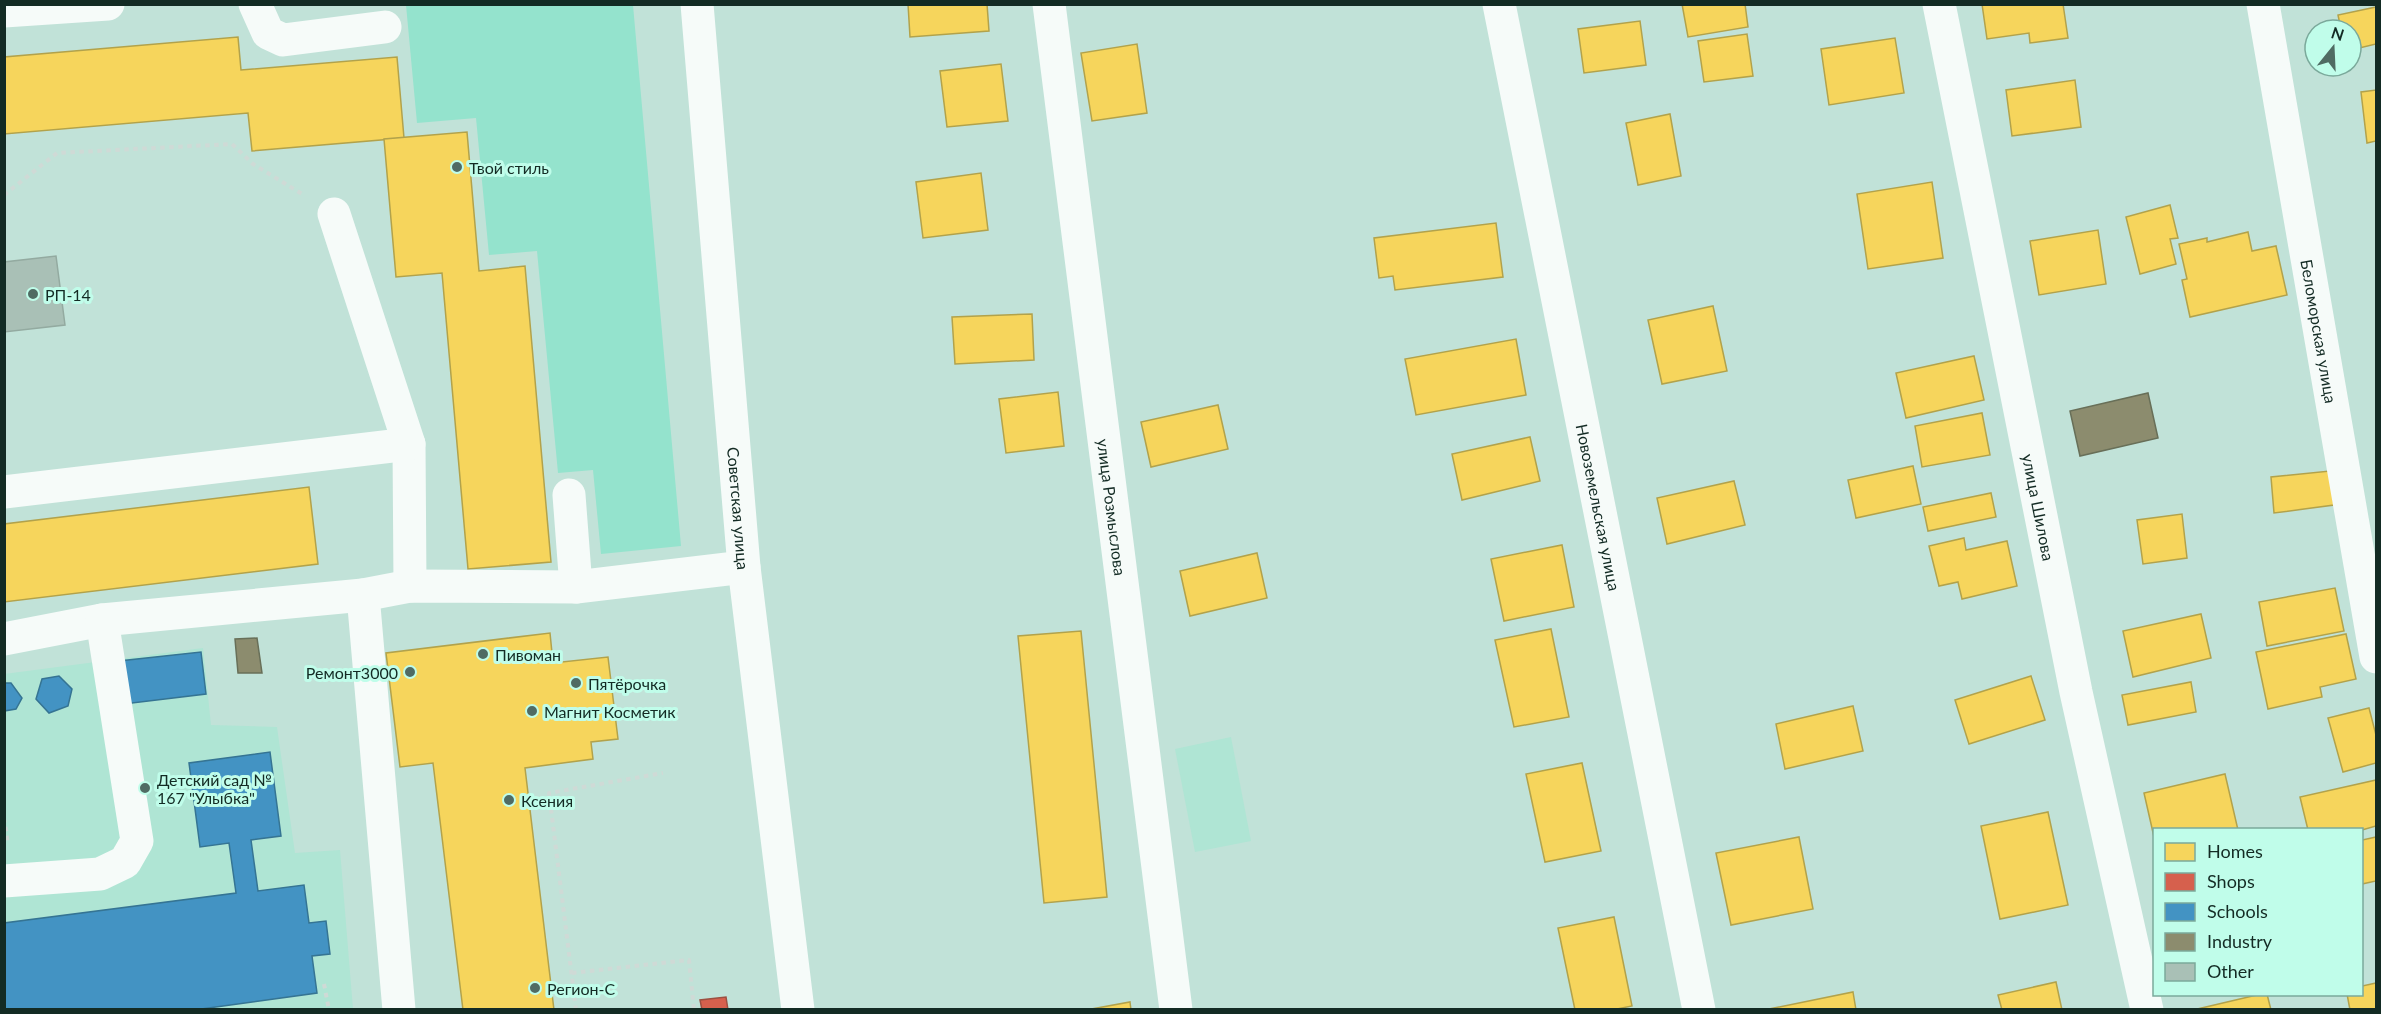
<svg xmlns="http://www.w3.org/2000/svg" width="2381" height="1014" font-family="Lato,sans-serif">
	<rect width="100%" height="100%" fill="#c1e2d8"/>
	<g fill="#afe5d4">
		<polygon points="203,648 211,725 277,727 295,853 340,850 353,1009 5,1009 4,674"/>
		<polygon points="1231,737 1251,841 1195,852 1175,749"/>
	</g>
	<polygon fill="#94e3cd" points="406,5 633,5 681,546 601,554 593,470 558,473 537,251 489,255 476,118 417,123"/>
	<g fill="#f6d55c" stroke="#b2a24b" stroke-width="1.5">
		<polygon points="908,4 987,4 989,31 910,37"/>
		<polygon points="1682,4 1745,4 1748,27 1688,37"/>
		<polygon points="1982,4 2063,4 2068,38 2030,43 2029,33 1987,39"/>
		<polygon points="2376,7 2376,44 2351,50 2351,30 2341,30 2338,15"/>
		<polygon points="1640,21 1646,65 1584,73 1578,29"/>
		<polygon points="1747,34 1753,76 1704,82 1698,41"/>
		<polygon points="238,37 241,70 397,57 404,138 252,151 248,113 4,134 4,57"/>
		<polygon points="1895,38 1904,93 1829,105 1821,49"/>
		<polygon points="1137,44 1147,113 1092,121 1081,53"/>
		<polygon points="1001,64 1008,121 947,127 940,71"/>
		<polygon points="2075,80 2081,127 2012,136 2006,90"/>
		<polygon points="2376,90 2376,141 2367,143 2361,92"/>
		<polygon points="1670,114 1681,176 1638,185 1626,123"/>
		<polygon points="467,132 479,271 525,266 551,562 468,569 442,273 396,277 384,139"/>
		<polygon points="981,173 988,230 923,238 916,182"/>
		<polygon points="1932,182 1943,258 1868,269 1857,194"/>
		<polygon points="2170,205 2178,238 2170,239 2176,264 2140,274 2126,217"/>
		<polygon points="1496,223 1503,277 1395,290 1393,276 1379,278 1374,238"/>
		<polygon points="2098,230 2106,284 2039,295 2030,241"/>
		<polygon points="2248,232 2252,251 2276,246 2287,295 2190,317 2182,280 2187,279 2179,244 2207,238 2207,242"/>
		<polygon points="1713,306 1727,371 1662,384 1648,320"/>
		<polygon points="1032,314 1034,360 955,364 952,317"/>
		<polygon points="1516,339 1526,395 1416,415 1405,359"/>
		<polygon points="1974,356 1984,400 1906,418 1896,373"/>
		<polygon points="1058,392 1064,446 1006,453 999,399"/>
		<polygon points="1218,405 1228,449 1151,467 1141,422"/>
		<polygon points="1982,413 1990,455 1922,467 1915,426"/>
		<polygon points="1530,437 1540,481 1462,500 1452,454"/>
		<polygon points="1913,466 1921,504 1856,518 1848,480"/>
		<polygon points="2330,471 2334,505 2274,513 2271,477"/>
		<polygon points="1734,481 1745,525 1667,544 1657,498"/>
		<polygon points="309,487 318,564 4,602 4,524"/>
		<polygon points="1991,493 1996,517 1928,531 1923,507"/>
		<polygon points="2182,514 2187,558 2143,564 2137,520"/>
		<polygon points="1964,538 1966,550 2007,541 2017,586 1962,599 1958,582 1939,586 1929,546"/>
		<polygon points="1562,545 1574,607 1504,621 1491,559"/>
		<polygon points="1257,553 1267,598 1190,616 1180,571"/>
		<polygon points="2335,588 2344,631 2267,646 2259,602"/>
		<polygon points="2201,614 2211,658 2133,677 2123,631"/>
		<polygon points="1551,629 1569,717 1514,727 1495,640"/>
		<polygon points="1081,631 1107,897 1044,903 1018,636"/>
		<polygon points="550,633 553,663 608,657 618,739 591,742 593,759 525,768 554,1010 463,1010 433,763 400,767 386,653"/>
		<polygon points="2346,634 2356,679 2320,687 2322,697 2268,709 2256,652"/>
		<polygon points="2031,676 2045,720 1969,744 1955,700"/>
		<polygon points="2191,682 2196,712 2128,725 2122,695"/>
		<polygon points="1853,706 1863,751 1785,769 1776,724"/>
		<polygon points="2369,708 2376,735 2376,763 2343,772 2328,718"/>
		<polygon points="1582,763 1601,851 1545,862 1526,774"/>
		<polygon points="2225,774 2238,830 2154,830 2154,837 2144,793"/>
		<polygon points="2376,780 2376,826 2362,830 2308,830 2300,797"/>
		<polygon points="2048,812 2068,905 2000,919 1981,826"/>
		<polygon points="1799,837 1813,909 1731,925 1716,853"/>
		<polygon points="2376,837 2376,881 2362,884 2362,840"/>
		<polygon points="1614,917 1632,1006 1612,1010 1575,1010 1558,928"/>
		<polygon points="2056,982 2062,1010 2002,1010 1998,995"/>
		<polygon points="2376,983 2376,1010 2350,1010 2347,994 2362,994 2362,986"/>
		<polygon points="1853,992 1856,1010 1764,1010"/>
		<polygon points="2261,994 2267,994 2271,1010 2193,1010"/>
		<polygon points="1130,1002 1131,1010 1086,1010"/>
	</g>
	<polygon fill="#d6604d" stroke="#9c5041" stroke-width="1.5" points="726,997 728,1010 702,1010 700,1000"/>
	<g fill="#4393c3" stroke="#357493" stroke-width="1.5">
		<polygon points="201,652 206,694 124,704 119,661"/>
		<polygon points="59,676 72,689 68,706 49,713 36,699 42,679"/>
		<polygon points="4,683 11,683 22,698 16,709 4,711"/>
		<polygon points="270,752 281,836 251,840 258,891 304,885 309,923 326,921 330,954 312,956 317,993 194,1010 4,1010 4,923 236,893 229,843 200,847 189,763"/>
	</g>
	<g fill="#8c8c6e" stroke="#686f58" stroke-width="1.5">
		<polygon points="2148,393 2158,438 2080,456 2070,411"/>
		<polygon points="257,638 262,673 238,673 235,639"/>
	</g>
	<polygon fill="#a9c0b6" stroke="#93aaa0" stroke-width="1.5" points="56,256 65,325 4,332 4,262"/>
	<g fill="none" stroke-linecap="round" stroke-linejoin="round">
		<g stroke="#cfdad6" stroke-width="4" stroke-dasharray="4.5 4.5" stroke-linecap="butt">
			<polyline points="4,195 57,153 232,144 253,164 302,194"/>
			<polyline points="4,818 8,844"/>
			<polyline points="572,973 689,960 694,1010"/>
			<polyline points="324,984 329,1010"/>
			<polyline points="576,1010 549,793 663,773"/>
		</g>
		<g stroke="#f6fbf9" stroke-width="33">
			<polyline points="255,4 268,33 283,40 385,27"/>
			<path id="s1" d="M1049 4 1176 1010"/>
			<path id="s2" d="M1499 4 1699 1010"/>
			<path id="s3" d="M1939 4 2076 692 2147 1010"/>
			<path id="s4" d="M2263 4 2376 657"/>
			<polyline points="4,11 108,4"/>
			<polyline points="334,214 409,444 410,586"/>
			<polyline points="4,492 409,444"/>
			<polyline points="569,495 576,587"/>
			<polyline points="363,595 399,1010"/>
			<polyline points="4,639 102,620 363,595 410,586 576,587 744,567"/>
			<polyline points="4,881 100,874 125,862 137,841 102,620"/>
		</g>
		<path stroke="#f6fbf9" stroke-width="33" id="s5" d="M697 4 744 567 798 1010"/>
	</g>
	<g fill="#506b63" stroke="#c0fdea" stroke-width="2">
		<circle cx="457" cy="167" r="6"/>
		<circle cx="33" cy="294" r="6"/>
		<circle cx="483" cy="654" r="6"/>
		<circle cx="410" cy="672" r="6"/>
		<circle cx="576" cy="683" r="6"/>
		<circle cx="532" cy="711" r="6"/>
		<circle cx="145" cy="788" r="6"/>
		<circle cx="509" cy="800" r="6"/>
		<circle cx="535" cy="988" r="6"/>
	</g>
	<g text-anchor="middle" dominant-baseline="central" stroke-width="6" stroke-linejoin="round" paint-order="stroke">
		<g font-size="16" fill="#132b24" stroke="#c0fdea" text-anchor="start">
			<text x="469" y="167">Твой стиль</text>
			<text x="45" y="294">РП-14</text>
			<text x="495" y="654">Пивоман</text>
			<text x="398" y="672" text-anchor="end">Ремонт3000</text>
			<text x="588" y="683">Пятёрочка</text>
			<text x="544" y="711">Магнит Косметик</text>
			<text x="157" y="779">Детский сад №<tspan x="157" dy="18">167 "Улыбка"</tspan></text>
			<text x="521" y="800">Ксения</text>
			<text x="547" y="988">Регион-С</text>
		</g>
		<g font-size="16" fill="#132b24" stroke="#c0fdea">
			<text stroke="none"><textPath href="#s4" startOffset="332">Беломорская улица</textPath></text>
			<text stroke="none"><textPath href="#s1" startOffset="507">улица Розмыслова</textPath></text>
			<text stroke="none"><textPath href="#s2" startOffset="513">Новоземельская улица</textPath></text>
			<text stroke="none"><textPath href="#s5" startOffset="506">Советская улица</textPath></text>
			<text stroke="none"><textPath href="#s3" startOffset="513">улица Шилова</textPath></text>
		</g>
	</g>
	<rect width="2381" height="1014" fill="none" stroke="#132b24" stroke-width="12"/>
	<rect x="2153" y="828" width="210" height="168" fill="#c0fdea" stroke="#7ba99b" stroke-width="1.5"/>
	<rect x="2165" y="843" width="30" height="18" fill="#f6d55c" stroke="#7ba99b" stroke-width="1.5"/>
	<text x="2207" y="858" font-size="18" fill="#132b24">Homes</text>
	<rect x="2165" y="873" width="30" height="18" fill="#d6604d" stroke="#7ba99b" stroke-width="1.5"/>
	<text x="2207" y="888" font-size="18" fill="#132b24">Shops</text>
	<rect x="2165" y="903" width="30" height="18" fill="#4393c3" stroke="#7ba99b" stroke-width="1.5"/>
	<text x="2207" y="918" font-size="18" fill="#132b24">Schools</text>
	<rect x="2165" y="933" width="30" height="18" fill="#8c8c6e" stroke="#7ba99b" stroke-width="1.5"/>
	<text x="2207" y="948" font-size="18" fill="#132b24">Industry</text>
	<rect x="2165" y="963" width="30" height="18" fill="#a9c0b6" stroke="#7ba99b" stroke-width="1.5"/>
	<text x="2207" y="978" font-size="18" fill="#132b24">Other</text>
	<g transform="translate(2333 48) rotate(18)"><circle r="28" fill="#c0fdea" stroke="#7ba99b" stroke-width="1.5"/>
	<path d="M0-4.5L10 22L0 15L-10 22Z" fill="#506b63"/>
	<text y="-9" font-size="16" font-weight="bold" text-anchor="middle" fill="#132b24">N</text>
	</g>
</svg>
